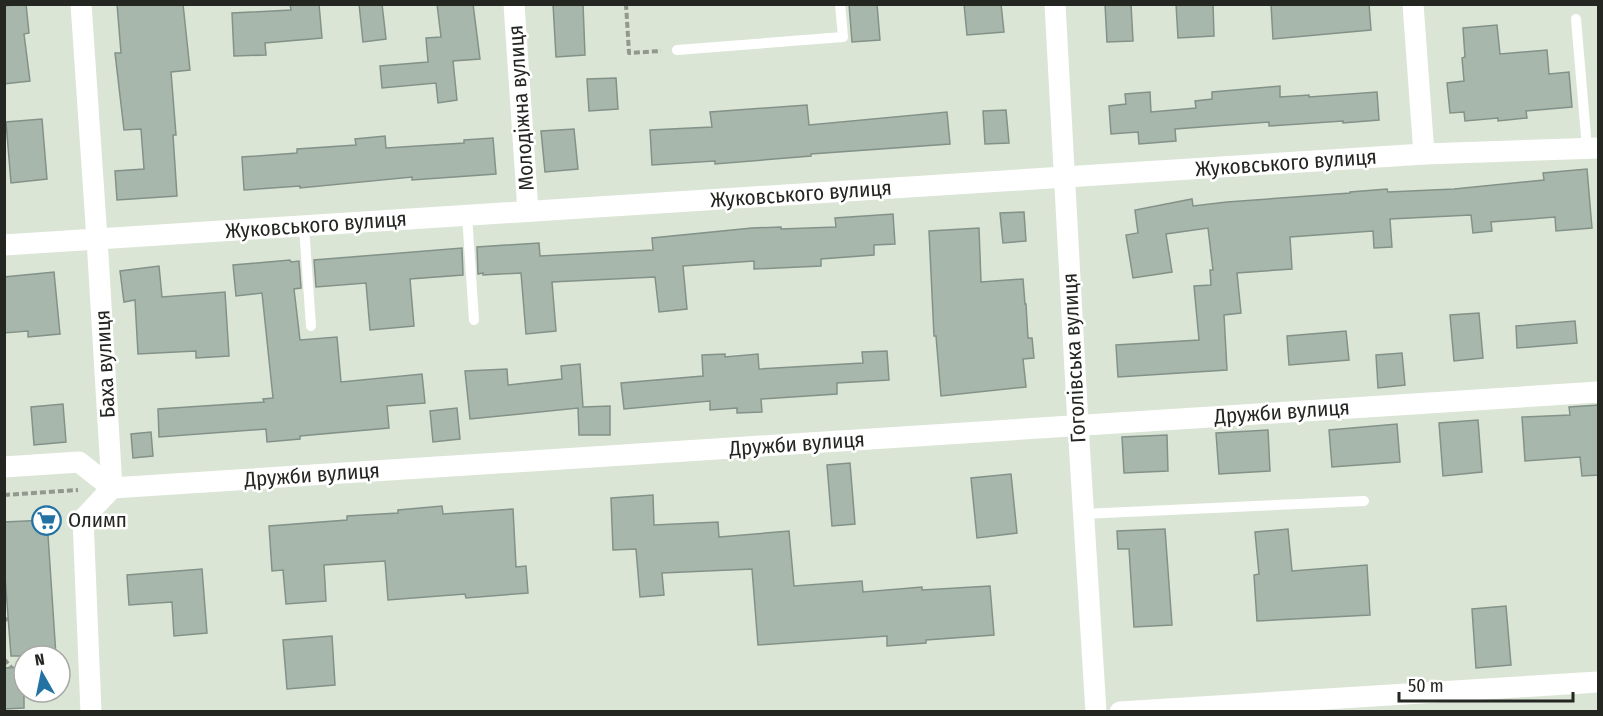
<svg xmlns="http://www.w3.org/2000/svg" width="1603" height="716" font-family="'Fira Sans Condensed',sans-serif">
	<rect width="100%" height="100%" fill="#dbe5d6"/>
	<g fill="#a7b7ac" stroke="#839288" stroke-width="1.5">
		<polygon points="26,4 29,33 24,34 30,81 4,84 4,6"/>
		<polygon points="117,4 183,4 190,70 171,72 176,135 173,135 177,196 117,200 115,171 144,169 141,129 124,130 115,53 121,53"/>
		<polygon points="290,4 319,4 322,38 265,43 266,55 234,56 232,13 291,10"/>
		<polygon points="359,4 382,4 386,39 363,42"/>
		<polygon points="437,4 473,4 480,59 453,61 457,100 438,103 436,83 382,88 380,66 428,62 426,38 441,37"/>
		<polygon points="553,4 583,4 585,55 556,57"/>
		<polygon points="849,4 877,4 880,40 852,42"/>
		<polygon points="964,4 1001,4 1004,32 967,35"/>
		<polygon points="1105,4 1131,4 1133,41 1107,42"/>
		<polygon points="1176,4 1213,4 1214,36 1178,38"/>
		<polygon points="1271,4 1369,4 1371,30 1273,39"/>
		<polygon points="1497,25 1500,54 1547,50 1549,74 1569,72 1572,107 1526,111 1527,118 1498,121 1498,118 1465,121 1464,112 1450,113 1447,83 1464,81 1462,58 1465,57 1463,28"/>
		<polygon points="616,78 618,109 589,111 587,79"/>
		<polygon points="1280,86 1280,97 1309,95 1309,97 1377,92 1379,120 1343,123 1343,121 1269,126 1269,122 1175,129 1176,141 1139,144 1138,132 1111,134 1109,106 1126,104 1125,94 1150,92 1151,112 1196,108 1195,101 1212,99 1212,92"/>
		<polygon points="807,105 809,125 947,112 950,144 811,154 811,156 715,164 715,161 652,165 650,130 712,127 710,112"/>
		<polygon points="1006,110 1009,143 985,144 983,111"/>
		<polygon points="42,119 47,179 11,183 6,122"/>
		<polygon points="574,129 578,169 545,172 541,131"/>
		<polygon points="385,136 386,148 464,143 464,140 493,138 496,174 412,180 412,177 300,188 300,186 244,190 242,157 297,153 297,149 356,145 355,139"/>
		<polygon points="1587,169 1592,228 1556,231 1555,217 1491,222 1492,231 1473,233 1471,215 1390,219 1392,247 1374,248 1373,231 1290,237 1292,269 1237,273 1241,313 1224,315 1227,370 1118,377 1116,345 1199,340 1194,286 1211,285 1210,270 1213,270 1208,228 1166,234 1172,272 1133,278 1126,235 1138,233 1135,210 1192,199 1193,206 1227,202 1350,193 1350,192 1387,189 1388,192 1454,189 1544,180 1543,173"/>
		<polygon points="1024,212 1026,241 1003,243 1000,213"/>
		<polygon points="893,214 895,244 874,245 874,255 821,259 821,266 754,269 754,261 683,266 687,309 659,312 655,277 552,282 556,331 526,334 521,273 483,275 483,273 478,274 477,247 539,243 540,256 653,250 652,238 752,228 781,227 781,229 836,227 835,218"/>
		<polygon points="979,228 981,282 1023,279 1025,304 1026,304 1028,338 1032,338 1034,358 1023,359 1026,387 941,396 936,336 934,336 929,231"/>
		<polygon points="462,248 463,275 410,279 414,326 370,330 366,283 316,287 314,260"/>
		<polygon points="290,260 291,262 299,261 301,288 294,289 300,340 337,337 341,382 422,374 425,403 387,406 389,428 300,436 300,439 267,442 266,429 159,437 158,409 264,402 263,399 273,398 262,293 236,296 233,265"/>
		<polygon points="159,266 162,297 225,292 229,356 196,358 196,351 138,354 135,300 124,302 120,271"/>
		<polygon points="54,272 60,334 28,337 28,331 4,333 4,277"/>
		<polygon points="1479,313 1483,358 1454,361 1450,315"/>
		<polygon points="1575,321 1577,343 1517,348 1516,326"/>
		<polygon points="1346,331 1349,360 1289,365 1287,336"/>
		<polygon points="887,351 889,380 837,383 837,394 761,399 762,412 737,413 737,408 710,410 710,401 624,409 621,383 703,376 702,355 725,354 725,357 758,354 759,369 863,363 862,352"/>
		<polygon points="1402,353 1405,385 1378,388 1376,355"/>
		<polygon points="580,364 583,407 610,406 610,435 579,435 578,408 470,419 465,371 507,369 508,385 562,379 561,366"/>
		<polygon points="63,404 66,442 34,445 31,407"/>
		<polygon points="1599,405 1599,475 1582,476 1580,457 1525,461 1522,417 1570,415 1569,407"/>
		<polygon points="457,408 460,439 433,442 430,411"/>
		<polygon points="1478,420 1482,472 1443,476 1439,423"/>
		<polygon points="1397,424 1400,462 1332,467 1329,430"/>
		<polygon points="1268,430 1270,471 1219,474 1216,433"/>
		<polygon points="151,432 153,456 133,458 131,434"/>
		<polygon points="1167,435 1168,471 1124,473 1122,437"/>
		<polygon points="850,463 855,524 832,526 827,465"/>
		<polygon points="1011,474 1017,533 977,538 971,478"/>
		<polygon points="653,495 654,525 718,522 719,537 789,531 794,586 862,581 863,592 922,587 922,590 990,586 994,635 926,640 926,643 887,646 887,636 758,645 752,569 662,573 664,595 640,597 636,549 613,550 611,498"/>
		<polygon points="442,506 443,514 513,509 516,567 526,566 528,593 466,598 465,594 388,600 385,561 324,565 326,601 286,604 283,570 272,571 269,526 347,520 347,516 398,513 398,510"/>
		<polygon points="47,520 56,656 11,656 4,563 4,522"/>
		<polygon points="1165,529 1172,625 1134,627 1129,549 1118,549 1117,531"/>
		<polygon points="1288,529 1292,571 1367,565 1370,615 1257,621 1254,575 1259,574 1255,532"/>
		<polygon points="202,569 207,633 174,636 172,602 129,605 127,575"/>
		<polygon points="1506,606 1511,665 1476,668 1472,609"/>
		<polygon points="332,636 335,685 287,689 283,640"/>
		<polygon points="24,667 24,708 4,709 4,668"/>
	</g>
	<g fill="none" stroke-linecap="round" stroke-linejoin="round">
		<g stroke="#91988d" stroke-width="4" stroke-dasharray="6 3" stroke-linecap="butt">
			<polyline points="626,4 629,53 661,51"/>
			<polyline points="4,495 78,490"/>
			<polyline points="4,620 8,619"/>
			<polyline points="4,659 12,668"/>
		</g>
		<g stroke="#fff" stroke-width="10">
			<polyline points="1576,19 1587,148"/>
			<polyline points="677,50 843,37 840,4"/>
			<polyline points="467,215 474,320"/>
			<polyline points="304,226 311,326"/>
			<polyline points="1083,514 1364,501"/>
		</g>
		<g stroke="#fff" stroke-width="21">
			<polyline points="81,4 97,239 112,488 83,519 91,712"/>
			<polyline points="514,4 528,211"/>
			<polyline points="1055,4 1078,425 1096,712"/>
			<polyline points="1413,4 1424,154"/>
			<polyline points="4,245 1424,154 1598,148"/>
			<polyline points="4,467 79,462 112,488 1598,392"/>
			<polyline points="1120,712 1598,682"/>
		</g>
	</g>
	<defs>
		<symbol id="supermarket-ring" viewBox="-11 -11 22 22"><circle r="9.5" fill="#fff" stroke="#2272a3" stroke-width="1.5"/><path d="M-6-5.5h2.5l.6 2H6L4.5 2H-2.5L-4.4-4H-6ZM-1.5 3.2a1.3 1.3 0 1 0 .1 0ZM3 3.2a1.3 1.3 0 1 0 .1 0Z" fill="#2272a3"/></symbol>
	</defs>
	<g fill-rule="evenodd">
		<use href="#supermarket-ring" x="30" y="504" width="33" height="33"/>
	</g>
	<g text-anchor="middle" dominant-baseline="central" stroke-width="5" stroke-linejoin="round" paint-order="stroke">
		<g font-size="21" fill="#232621" stroke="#fff">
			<text transform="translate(521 108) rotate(-94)">Молодіжна вулиця</text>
			<text transform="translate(1286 163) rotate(-4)">Жуковського вулиця</text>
			<text transform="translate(801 194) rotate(-4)">Жуковського вулиця</text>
			<text transform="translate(316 225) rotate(-4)">Жуковського вулиця</text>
			<text transform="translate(1074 358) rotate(-93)">Гоголівська вулиця</text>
			<text transform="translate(105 364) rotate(-93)">Баха вулиця</text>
			<text transform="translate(1282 412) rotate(-4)">Дружби вулиця</text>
			<text transform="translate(797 444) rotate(-4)">Дружби вулиця</text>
			<text transform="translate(312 475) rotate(-4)">Дружби вулиця</text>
		</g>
		<g font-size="21" fill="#232621" stroke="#fff" text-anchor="start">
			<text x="68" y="520">Олимп</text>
		</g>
	</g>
	<rect width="1603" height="716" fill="none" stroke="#232621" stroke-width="12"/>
	<g transform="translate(42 674) rotate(351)"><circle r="28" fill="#ffffff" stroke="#a7a8a6" stroke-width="1.5"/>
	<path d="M0-4.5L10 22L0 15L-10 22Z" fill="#2272a3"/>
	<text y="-9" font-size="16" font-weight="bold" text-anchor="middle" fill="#232621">N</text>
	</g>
	<path d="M1399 692v9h174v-9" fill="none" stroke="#232621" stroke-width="3"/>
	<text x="1408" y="692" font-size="18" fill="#232621" stroke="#ffffff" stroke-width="4.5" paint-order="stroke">50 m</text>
</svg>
